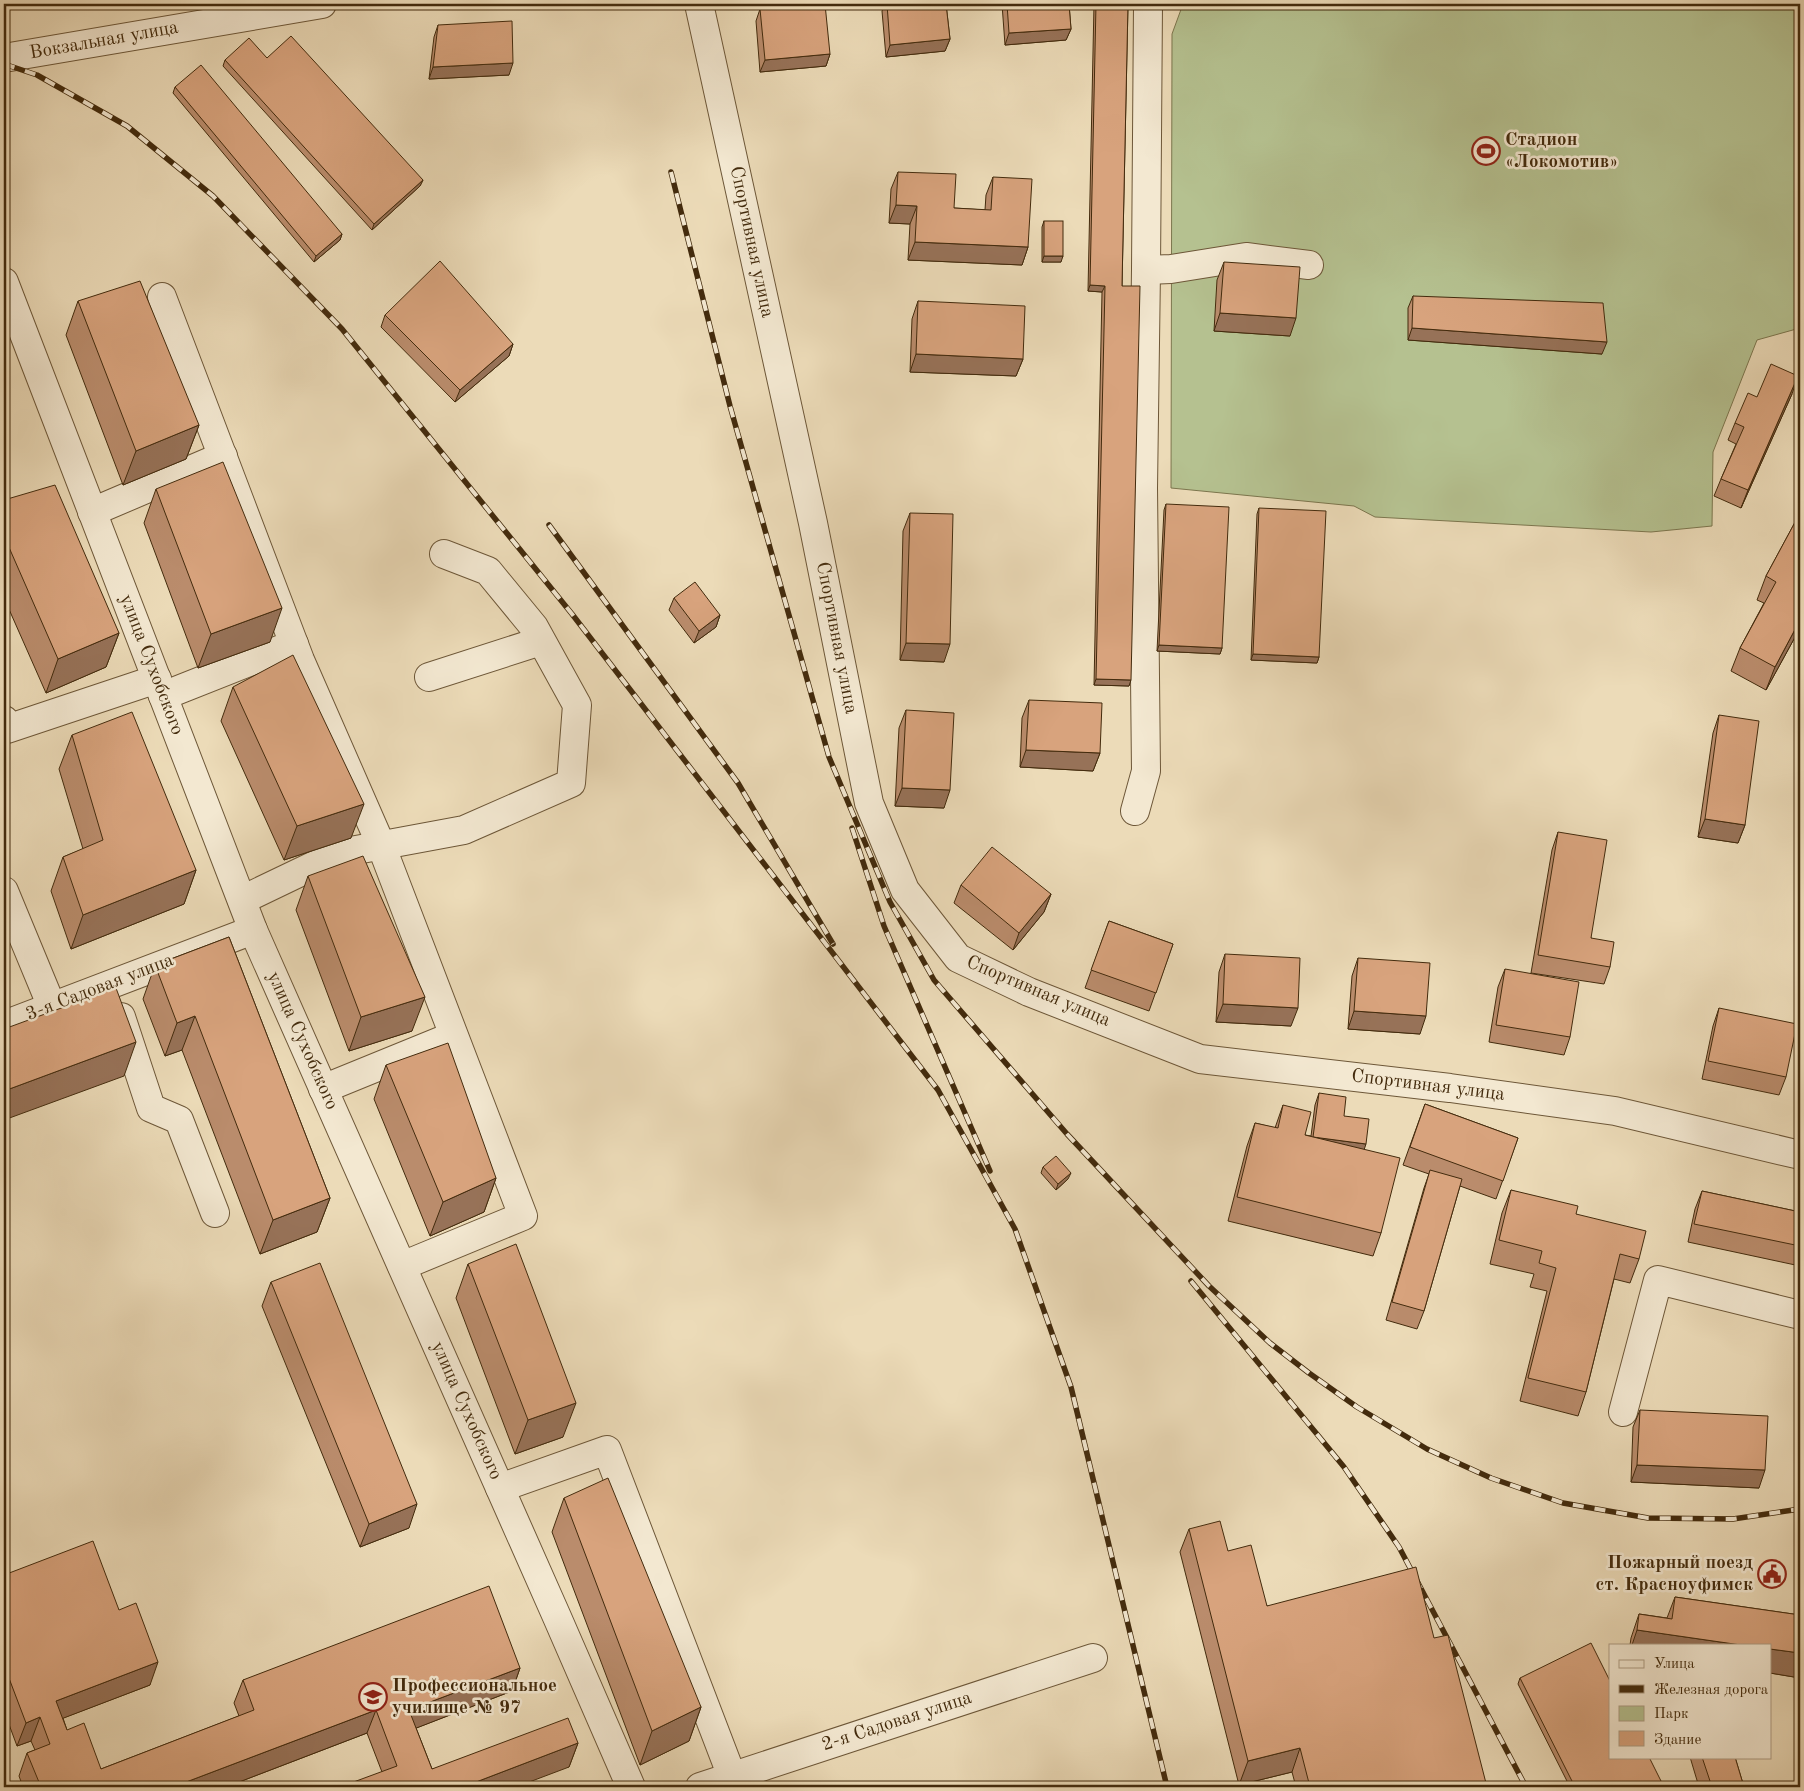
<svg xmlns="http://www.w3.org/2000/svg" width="1804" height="1791" font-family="'Old Standard TT',serif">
	<rect width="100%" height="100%" fill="#ecdbb8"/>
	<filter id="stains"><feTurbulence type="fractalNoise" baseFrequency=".004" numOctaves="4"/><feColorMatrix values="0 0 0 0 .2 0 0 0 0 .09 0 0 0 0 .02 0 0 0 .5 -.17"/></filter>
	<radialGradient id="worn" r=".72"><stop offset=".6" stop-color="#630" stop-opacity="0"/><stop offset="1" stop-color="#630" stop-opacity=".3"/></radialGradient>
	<polygon fill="#b5c190" stroke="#7c764e" points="1183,4 1800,4 1800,328 1757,340 1713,452 1712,526 1651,532 1375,517 1354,506 1171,488 1172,34"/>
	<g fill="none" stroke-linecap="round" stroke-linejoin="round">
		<defs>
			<g id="minor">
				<polyline points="699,4 813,523 869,803 905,890 958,958 1029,992 1200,1059 1450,1088 1615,1111 1800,1155"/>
				<polyline points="4,58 322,4"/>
				<polyline points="1146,270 1171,269 1246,257 1309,265"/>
				<polyline points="4,282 253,930 557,1617 631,1787"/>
				<polyline points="162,297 300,660 381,845 523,1216 402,1266"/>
				<polyline points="92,512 223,456"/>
				<polyline points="429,677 541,641"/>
				<polyline points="163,696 294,644"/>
				<polyline points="4,720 7,729 157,679"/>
				<polyline points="1135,811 1146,771 1143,488 1146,270 1148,4"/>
				<polyline points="4,891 52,1007"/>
				<polyline points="242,900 340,853 464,830 571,783 577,705 534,627 488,571 444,554"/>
				<polyline points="121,1017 151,1108 179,1120 215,1213"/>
				<polyline points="4,1025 253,930"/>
				<polyline points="323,1089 453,1036"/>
				<polyline points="1623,1412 1658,1280 1800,1315"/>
				<polyline points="500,1488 607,1450 736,1787"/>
				<polyline points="700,1787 1093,1658"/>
			</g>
		</defs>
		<use href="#minor" stroke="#6d5738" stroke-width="30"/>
		<use href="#minor" stroke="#f3e8d1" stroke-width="28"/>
		<defs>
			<g id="rail">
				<polyline points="4,64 37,75 127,126 213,196 342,329 572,614 938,1090 1015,1229 1071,1387 1167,1787"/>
				<polyline points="671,172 730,406 829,757 890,902 934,980 1067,1134 1209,1286 1270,1343 1309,1373 1357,1407 1427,1449 1491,1478 1563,1503 1648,1518 1733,1519 1800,1509"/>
				<polyline points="549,525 738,783 833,944"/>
				<polyline points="852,828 884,926 990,1171"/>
				<polyline points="1191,1281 1344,1467 1399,1547 1526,1787"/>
			</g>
		</defs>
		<use href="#rail" stroke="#432b0d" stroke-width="5.5"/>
		<use href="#rail" stroke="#f3e8d1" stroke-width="4" stroke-dasharray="11" stroke-linecap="butt"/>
	</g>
	<g fill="#ba8c6c" stroke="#432b0d">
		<polygon points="885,4 946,4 950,39 945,51 886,57 882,11"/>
		<polygon points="1002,4 1069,4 1071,29 1066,40 1005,45"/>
		<polygon points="1094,4 1128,4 1122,286 1129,686 1094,685 1102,292 1088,291"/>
		<polygon points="760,9 830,54 826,66 760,72 756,21"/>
		<polygon points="438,25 509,75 429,79 434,37"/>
		<polygon points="267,58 423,180 420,186 372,230 223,66 225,60"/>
		<polygon points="175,87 342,234 340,240 314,262 173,93"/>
		<polygon points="898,172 954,208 985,210 986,195 993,177 1028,247 1022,265 908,260 910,224 889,223 891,189"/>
		<polygon points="1044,221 1061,262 1042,262 1042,227"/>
		<polygon points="1224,262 1290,336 1214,331 1217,280"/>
		<polygon points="1413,296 1602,354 1408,340 1408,308"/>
		<polygon points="78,301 199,425 186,459 123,485 66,335"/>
		<polygon points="918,301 1023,359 1016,376 910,372 912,319"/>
		<polygon points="385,315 513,344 509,356 455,402 381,327"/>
		<polygon points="1792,394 1741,508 1714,496 1721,479 1736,444 1728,440 1735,423"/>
		<polygon points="156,489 270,642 198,668 144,523"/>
		<polygon points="4,500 119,633 106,667 46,693 4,598"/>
		<polygon points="1166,504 1222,648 1220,654 1157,651 1164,510"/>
		<polygon points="1259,508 1319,657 1317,663 1251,660 1257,514"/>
		<polygon points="910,513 944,662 900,660 903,531"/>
		<polygon points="1800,513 1800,628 1766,690 1731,671 1740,648 1764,603 1757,600 1766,576"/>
		<polygon points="674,598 720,615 716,627 694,643 669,610"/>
		<polygon points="233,687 351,838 284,860 221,721"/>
		<polygon points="1029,700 1100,753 1093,771 1020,767 1022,718"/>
		<polygon points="906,710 944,808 895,806 899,728"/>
		<polygon points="1719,715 1745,825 1738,843 1698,837 1713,733"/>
		<polygon points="72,735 196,870 184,904 71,949 51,891 63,857 83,849 59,769"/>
		<polygon points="1558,832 1591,938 1610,967 1604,984 1531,973 1552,850"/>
		<polygon points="308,876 412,1031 349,1051 296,910"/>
		<polygon points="961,885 1051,894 1044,912 1013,950 954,903"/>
		<polygon points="1109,921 1173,944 1149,1011 1085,988"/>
		<polygon points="229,937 330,1198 317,1232 260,1254 182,1050 165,1056 143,999 155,965"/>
		<polygon points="1225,954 1291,1026 1216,1022 1219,972"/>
		<polygon points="1358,958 1420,1034 1348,1029 1352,976"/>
		<polygon points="1505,969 1570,1037 1564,1055 1489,1042 1498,987"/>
		<polygon points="1719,1008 1786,1077 1779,1095 1702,1079 1713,1026"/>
		<polygon points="386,1065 496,1178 484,1212 430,1236 374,1099"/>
		<polygon points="1319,1093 1344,1116 1364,1149 1381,1233 1373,1256 1228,1221 1247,1146 1255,1123 1275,1128 1283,1105 1305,1135 1311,1136 1315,1105"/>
		<polygon points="1425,1104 1518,1138 1496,1199 1460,1186 1424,1311 1417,1329 1386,1320 1424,1188 1429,1174 1403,1165"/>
		<polygon points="1043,1167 1068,1179 1056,1190 1041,1173"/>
		<polygon points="1511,1190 1576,1214 1639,1259 1630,1283 1614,1279 1586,1392 1578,1416 1520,1401 1547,1291 1530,1287 1534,1274 1490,1264 1502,1213"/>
		<polygon points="1702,1191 1800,1212 1800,1266 1688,1242 1695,1209"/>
		<polygon points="468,1264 563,1437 515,1454 456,1298"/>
		<polygon points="271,1282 409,1528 360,1547 262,1306"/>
		<polygon points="1640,1410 1759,1488 1631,1482 1633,1427"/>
		<polygon points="564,1498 701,1707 689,1741 640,1765 552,1532"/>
		<polygon points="1189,1529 1228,1551 1267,1606 1434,1638 1487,1787 1296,1787 1292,1772 1239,1785 1180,1552"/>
		<polygon points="4,1575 119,1610 150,1685 63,1718 67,1730 101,1769 239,1716 234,1703 243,1680 520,1668 512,1691 416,1728 432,1769 578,1743 569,1767 382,1772 367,1733 226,1787 23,1787 19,1776 27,1753 35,1750 31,1741 17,1746 4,1711"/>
		<polygon points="1675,1597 1800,1615 1800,1678 1770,1673 1770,1645 1630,1645 1631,1638 1639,1614 1667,1618"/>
		<polygon points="1520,1678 1664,1787 1570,1787 1518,1684"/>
		<polygon points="1690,1757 1735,1757 1744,1787 1699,1787"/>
	</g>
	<g fill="#977258" stroke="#432b0d">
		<polygon points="1071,29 1066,40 1005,45 1009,33"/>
		<polygon points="950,39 945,51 886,57 890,45"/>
		<polygon points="830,54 826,66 760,72 765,60"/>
		<polygon points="513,63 509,75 429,79 433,67"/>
		<polygon points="423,180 420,186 372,230 374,224"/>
		<polygon points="896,205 917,206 910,224 889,223"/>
		<polygon points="342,234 340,240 314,262 316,256"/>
		<polygon points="915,242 1028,247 1022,265 908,260"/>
		<polygon points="1044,256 1063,256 1061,262 1042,262"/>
		<polygon points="1090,285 1105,286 1102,292 1088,291"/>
		<polygon points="1220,313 1296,318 1290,336 1214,331"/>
		<polygon points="1412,328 1607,342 1602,354 1408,340"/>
		<polygon points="513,344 509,356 455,402 460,390"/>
		<polygon points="916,354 1023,359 1016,376 910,372"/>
		<polygon points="1798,376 1792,394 1741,508 1748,490"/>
		<polygon points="199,425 186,459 123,485 136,451"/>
		<polygon points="282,608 270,642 198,668 211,634"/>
		<polygon points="720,615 716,627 694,643 699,631"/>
		<polygon points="1800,620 1800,628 1766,690 1775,667"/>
		<polygon points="119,633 106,667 46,693 58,659"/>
		<polygon points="906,643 950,644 944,662 900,660"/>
		<polygon points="1159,645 1222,648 1220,654 1157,651"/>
		<polygon points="1253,654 1319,657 1317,663 1251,660"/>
		<polygon points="1096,679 1131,680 1129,686 1094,685"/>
		<polygon points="1026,750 1100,753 1093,771 1020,767"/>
		<polygon points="902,788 950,790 944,808 895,806"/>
		<polygon points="364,804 351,838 284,860 297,826"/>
		<polygon points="1705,819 1745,825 1738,843 1698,837"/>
		<polygon points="196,870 184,904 71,949 83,915"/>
		<polygon points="1051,894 1044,912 1013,950 1019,933"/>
		<polygon points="425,997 412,1031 349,1051 361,1017"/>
		<polygon points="1223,1004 1298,1008 1291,1026 1216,1022"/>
		<polygon points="1354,1011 1426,1016 1420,1034 1348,1029"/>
		<polygon points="195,1016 182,1050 165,1056 177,1023"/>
		<polygon points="136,1042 124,1076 4,1120 4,1091"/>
		<polygon points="1313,1137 1366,1144 1362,1156"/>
		<polygon points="1071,1173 1068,1179 1056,1190 1058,1184"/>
		<polygon points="496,1178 484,1212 430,1236 443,1202"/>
		<polygon points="330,1198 317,1232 260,1254 273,1220"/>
		<polygon points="576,1403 563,1437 515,1454 528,1420"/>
		<polygon points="1637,1465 1765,1470 1759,1488 1631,1482"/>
		<polygon points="417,1504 409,1528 360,1547 369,1524"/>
		<polygon points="1637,1630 1741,1645 1632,1645"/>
		<polygon points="1770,1649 1800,1653 1800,1678 1770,1673"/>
		<polygon points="158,1662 150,1685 48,1724 56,1701"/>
		<polygon points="520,1668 512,1691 401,1734 409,1710"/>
		<polygon points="701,1707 689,1741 640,1765 652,1731"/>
		<polygon points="376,1710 367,1733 226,1787 173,1787"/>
		<polygon points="40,1717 31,1741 17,1746 26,1723"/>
		<polygon points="578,1743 569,1767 516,1787 463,1787"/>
		<polygon points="1300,1748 1292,1772 1239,1785 1248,1761"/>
	</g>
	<g fill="#d8a37d" stroke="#432b0d">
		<polygon points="814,4 825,4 830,54 765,60 760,9"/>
		<polygon points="887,4 946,4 950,39 890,45"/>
		<polygon points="1007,4 1069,4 1071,29 1009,33"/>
		<polygon points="1096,4 1128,4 1122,286 1140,286 1131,680 1096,679 1105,286 1090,285"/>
		<polygon points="512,21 513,63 433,67 438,25"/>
		<polygon points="291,36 423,180 374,224 225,60 249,38 267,58"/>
		<polygon points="201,65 342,234 316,256 175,87"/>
		<polygon points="898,172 956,174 954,208 991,210 993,177 1032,179 1028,247 915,242 917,206 896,205"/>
		<rect x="1044" y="221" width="19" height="35"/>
		<polygon points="440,261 513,344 460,390 385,315"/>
		<polygon points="1224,262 1300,267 1296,318 1220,313"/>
		<polygon points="140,281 199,425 136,451 78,301"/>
		<polygon points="1413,296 1603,303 1607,342 1412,328"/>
		<polygon points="918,301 1025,306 1023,359 916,354"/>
		<polygon points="1771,364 1798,376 1748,490 1721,479 1744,427 1735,423 1748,393 1757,397"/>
		<polygon points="223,462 282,608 211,634 156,489"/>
		<polygon points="55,485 119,633 58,659 4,536 4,500"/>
		<polygon points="1166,504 1229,507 1222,648 1159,645"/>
		<polygon points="1259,508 1326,511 1319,657 1253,654"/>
		<polygon points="910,513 953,514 950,644 906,643"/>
		<polygon points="1800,513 1800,620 1775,667 1740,648 1776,582 1766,576"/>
		<polygon points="695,582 720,615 699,631 674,598"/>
		<polygon points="293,655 364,804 297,826 233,687"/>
		<polygon points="1029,700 1102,703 1100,753 1026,750"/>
		<polygon points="906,710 954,713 950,790 902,788"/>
		<polygon points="132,712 196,870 83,915 63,857 103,840 72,735"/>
		<polygon points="1719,715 1759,721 1745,825 1705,819"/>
		<polygon points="1558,832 1607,840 1591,938 1614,942 1610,967 1538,955"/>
		<polygon points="992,847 1051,894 1019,933 961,885"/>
		<polygon points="363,856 425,997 361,1017 308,876"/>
		<polygon points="1109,921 1173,944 1156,993 1091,970"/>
		<polygon points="229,937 330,1198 273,1220 195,1016 177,1023 155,965"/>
		<polygon points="1225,954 1300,958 1298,1008 1223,1004"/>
		<polygon points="1358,958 1430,963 1426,1016 1354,1011"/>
		<polygon points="1505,969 1579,982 1570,1037 1496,1025"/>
		<polygon points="116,988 136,1042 4,1091 4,1029"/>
		<polygon points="1719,1008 1797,1024 1786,1077 1708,1061"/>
		<polygon points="448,1043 496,1178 443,1202 386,1065"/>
		<polygon points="1319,1093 1346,1097 1344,1116 1369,1119 1366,1144 1313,1137"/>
		<polygon points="1425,1104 1518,1138 1503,1181 1410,1147"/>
		<polygon points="1283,1105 1311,1112 1305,1135 1400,1158 1381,1233 1237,1197 1255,1123 1278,1128"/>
		<polygon points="1056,1156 1071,1173 1058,1184 1043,1167"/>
		<polygon points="1430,1170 1462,1179 1424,1311 1392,1302"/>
		<polygon points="1511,1190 1578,1206 1576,1214 1646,1231 1639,1259 1620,1254 1586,1392 1528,1378 1556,1268 1539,1263 1542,1251 1499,1240"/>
		<polygon points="1702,1191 1800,1212 1800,1246 1694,1224"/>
		<polygon points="516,1244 576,1403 528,1420 468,1264"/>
		<polygon points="320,1263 417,1504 369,1524 271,1282"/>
		<polygon points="1640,1410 1768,1416 1765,1470 1637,1465"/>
		<polygon points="608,1478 701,1707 652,1731 564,1498"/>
		<polygon points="1220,1521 1228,1551 1251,1545 1267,1606 1416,1567 1434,1638 1448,1635 1487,1787 1310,1787 1300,1748 1248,1761 1189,1529"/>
		<polygon points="93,1541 119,1610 136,1603 158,1662 56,1701 67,1730 84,1723 101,1769 254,1710 243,1680 489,1586 520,1668 409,1710 432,1769 568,1718 578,1743 463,1787 340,1787 397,1766 376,1710 173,1787 41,1787 27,1753 50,1744 40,1717 26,1723 4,1665 4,1575"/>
		<polygon points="1675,1597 1800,1615 1800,1653 1770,1649 1770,1645 1741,1645 1637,1630 1639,1614 1672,1619"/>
		<polygon points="1591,1643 1610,1681 1610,1757 1649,1757 1664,1787 1575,1787 1520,1678"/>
		<polygon points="1702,1757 1735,1757 1744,1787 1712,1787"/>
	</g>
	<defs>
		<symbol id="stadium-ring" viewBox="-11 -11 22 22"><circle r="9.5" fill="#f3e8d1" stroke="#8f2418" stroke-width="1.5"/><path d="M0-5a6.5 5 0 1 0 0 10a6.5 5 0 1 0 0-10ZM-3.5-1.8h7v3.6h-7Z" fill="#8f2418"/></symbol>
		<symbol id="civic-ring" viewBox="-11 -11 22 22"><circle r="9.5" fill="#f3e8d1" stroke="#8f2418" stroke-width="1.5"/><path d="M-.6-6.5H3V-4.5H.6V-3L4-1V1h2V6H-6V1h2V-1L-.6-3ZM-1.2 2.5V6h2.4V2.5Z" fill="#8f2418"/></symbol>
		<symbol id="university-ring" viewBox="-11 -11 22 22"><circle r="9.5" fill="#f3e8d1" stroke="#8f2418" stroke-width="1.5"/><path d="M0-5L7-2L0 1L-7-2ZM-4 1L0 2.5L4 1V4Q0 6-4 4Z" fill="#8f2418"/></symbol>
	</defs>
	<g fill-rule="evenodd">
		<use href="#stadium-ring" x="1470" y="135" width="32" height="32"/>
		<use href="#civic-ring" x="1756" y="1558" width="32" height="32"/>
		<use href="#university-ring" x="357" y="1681" width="32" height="32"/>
	</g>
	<g text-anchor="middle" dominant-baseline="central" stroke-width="5" stroke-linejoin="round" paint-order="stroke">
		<g font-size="19" fill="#432b0d" stroke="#f3e8d1">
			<text transform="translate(104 41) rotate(-10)">Вокзальная улица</text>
			<text transform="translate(751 242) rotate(78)">Спортивная улица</text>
			<text transform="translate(836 638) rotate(79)">Спортивная улица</text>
			<text transform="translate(151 665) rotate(69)">улица Сухобского</text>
			<text transform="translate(100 988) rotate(-21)">3-я Садовая улица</text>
			<text transform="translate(1038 992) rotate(23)">Спортивная улица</text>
			<text transform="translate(302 1041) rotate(66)">улица Сухобского</text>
			<text transform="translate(1428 1086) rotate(7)">Спортивная улица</text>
			<text transform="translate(466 1411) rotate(66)">улица Сухобского</text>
			<text transform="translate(897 1722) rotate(-18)">2-я Садовая улица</text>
		</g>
		<g font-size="19" font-weight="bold" fill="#432b0d" stroke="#f3e8d1" text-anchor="start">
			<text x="1505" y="140">Стадион<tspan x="1505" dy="22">«Локомотив»</tspan></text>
			<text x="1753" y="1563" text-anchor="end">Пожарный поезд<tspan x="1753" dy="22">ст. Красноуфимск</tspan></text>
			<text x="392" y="1686">Профессиональное<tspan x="392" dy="22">училище № 97</tspan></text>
		</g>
	</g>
	<rect width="1804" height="1791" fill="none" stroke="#ecdbb8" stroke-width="20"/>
	<rect x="5" y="5" width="1794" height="1781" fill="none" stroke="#432b0d" stroke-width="2.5"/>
	<rect x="10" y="10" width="1784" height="1771" fill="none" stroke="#432b0d"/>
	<rect x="1609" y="1644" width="162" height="115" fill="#f3e8d1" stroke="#ad9c83"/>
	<rect x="1619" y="1660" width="25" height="8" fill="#f3e8d1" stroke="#ad9c83"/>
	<text x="1654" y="1668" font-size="15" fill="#432b0d">Улица</text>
	<rect x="1619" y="1685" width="25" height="8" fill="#432b0d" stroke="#ad9c83"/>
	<text x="1654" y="1694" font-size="15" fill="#432b0d">Железная дорога</text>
	<rect x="1619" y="1706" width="25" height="15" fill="#b5c190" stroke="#ad9c83"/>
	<text x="1654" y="1718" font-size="15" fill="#432b0d">Парк</text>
	<rect x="1619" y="1731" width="25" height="15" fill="#d8a37d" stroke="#ad9c83"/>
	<text x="1654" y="1744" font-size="15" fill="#432b0d">Здание</text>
	<rect width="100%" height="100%" filter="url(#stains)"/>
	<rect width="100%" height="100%" fill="url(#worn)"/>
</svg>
